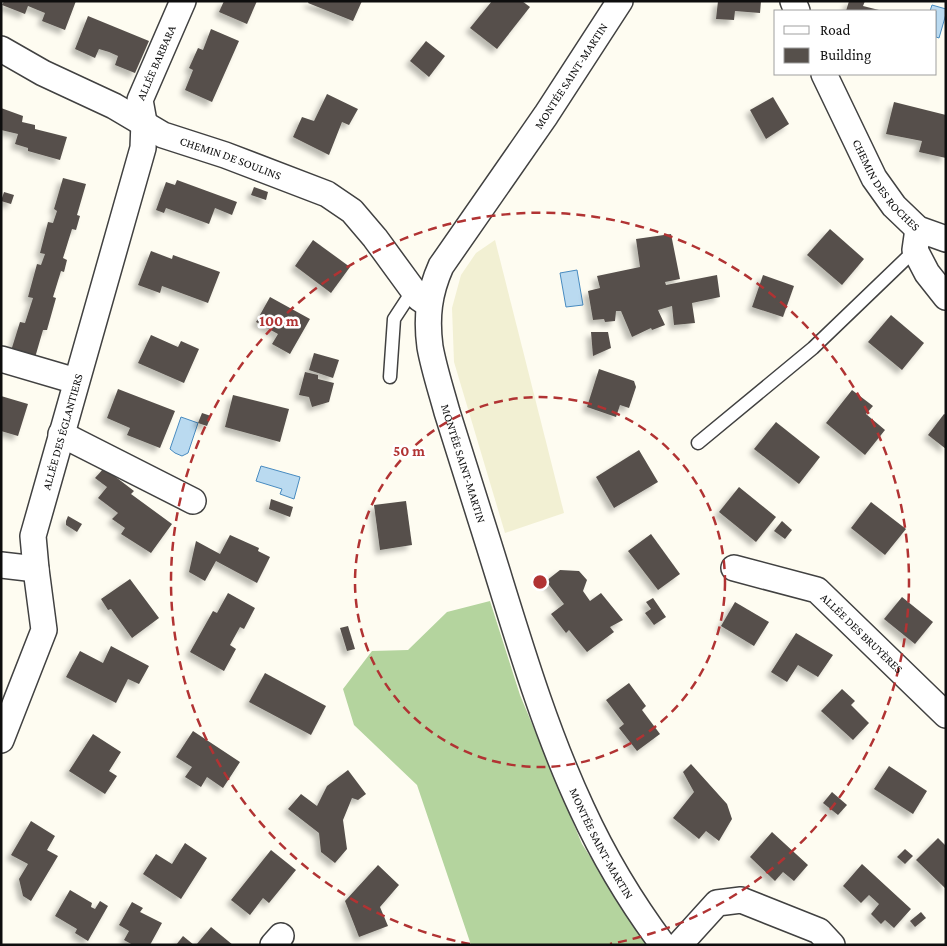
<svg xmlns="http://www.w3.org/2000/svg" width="947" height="946" font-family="'Crimson Pro',serif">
	<defs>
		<filter id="shadow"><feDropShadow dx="-4.5" dy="4.5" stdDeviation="2.5" flood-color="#0004"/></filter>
	</defs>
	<rect width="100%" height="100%" fill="#fefcf1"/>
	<polygon fill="#f2f0d3" points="495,240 564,513 505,533 454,362 452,308 461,275 476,253"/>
	<polygon fill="#b4d49e" points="490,601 520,695 582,844 647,945 471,945 417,785 354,725 343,689 372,651 408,650 447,612"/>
	<g fill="#badaf0" stroke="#488bc0">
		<polygon points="932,5 946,9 946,14 939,38 936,37 936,11 930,11"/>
		<polygon points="577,270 583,305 566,307 560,273"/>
		<polygon points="181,417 198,423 188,453 182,456 175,453 170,449"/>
		<polygon points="261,466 300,477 294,499 280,494 282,489 256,481"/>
	</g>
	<g fill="#56504b" filter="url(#shadow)">
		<polygon points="4,1 76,1 65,30 42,21 45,13 28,6 25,14 2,5"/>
		<polygon points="224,1 257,1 247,24 219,12"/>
		<polygon points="309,1 362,1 353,21 308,3"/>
		<polygon points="492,1 522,1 530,7 497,49 470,28"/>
		<polygon points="718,1 761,1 760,13 735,11 734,20 716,19"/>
		<polygon points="849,1 865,1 863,6 883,11 846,11"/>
		<polygon points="88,16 149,41 135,73 115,65 118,56 109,52 99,49 95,58 75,49"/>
		<polygon points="211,29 239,41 212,102 185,90 193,70 189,68 198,48 203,50"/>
		<polygon points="426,41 445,56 429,77 410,61"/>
		<polygon points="327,94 358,109 349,125 342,122 329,155 293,137 302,117 314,121"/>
		<polygon points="773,97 789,124 766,139 750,110"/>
		<polygon points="894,102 946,115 946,158 919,152 922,141 886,134"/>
		<polygon points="1,108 23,116 22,122 35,125 35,129 67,137 60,160 28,151 28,148 15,144 18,134 1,130"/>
		<polygon points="63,178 86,184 77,215 80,216 76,230 72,229 63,258 67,260 64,272 61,271 53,297 56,298 47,330 43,330 34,361 10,354 20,322 25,323 33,298 28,297 37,264 41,265 45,254 40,253 48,222 53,223 57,211 54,209"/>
		<polygon points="177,180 237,202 232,215 215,208 209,224 166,208 164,213 156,210 166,182 175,185"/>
		<polygon points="254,187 268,192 266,200 251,195"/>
		<polygon points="4,192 14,195 11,204 1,201"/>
		<polygon points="830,229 864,259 842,285 807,255"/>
		<polygon points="671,234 680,279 665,282 666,285 717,275 720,297 692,303 695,323 674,325 672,306 658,310 665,325 652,330 651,328 632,337 621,311 616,311 615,321 605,322 604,319 593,320 588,291 600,288 597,276 640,267 636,239"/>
		<polygon points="313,240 350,267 331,293 295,266"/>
		<polygon points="151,251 172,259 173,255 220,272 208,303 162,286 160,293 138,285"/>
		<polygon points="763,275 794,286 783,317 752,307"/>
		<polygon points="270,297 310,319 290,354 272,344 278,334 256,322"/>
		<polygon points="891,315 924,343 902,370 868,342"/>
		<polygon points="591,332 608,332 611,348 593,356"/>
		<polygon points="151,335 178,347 181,341 199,349 184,383 138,363"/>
		<polygon points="314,353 339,360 333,378 309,370"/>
		<polygon points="599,369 634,381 636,387 629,408 620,405 616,417 587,407"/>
		<polygon points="305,372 318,375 318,379 334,383 329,402 312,407 309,397 299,395"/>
		<polygon points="118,389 175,411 160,448 127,435 130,428 107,418"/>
		<polygon points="852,390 873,406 866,414 885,430 865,455 826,423"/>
		<polygon points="233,395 289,409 280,442 225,427"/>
		<polygon points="1,396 28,404 18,436 1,431"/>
		<polygon points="202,413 211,416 207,426 198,423"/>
		<polygon points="944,414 946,415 946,449 928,435"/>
		<polygon points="776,422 820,457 799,484 754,449"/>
		<polygon points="639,450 658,482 614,508 596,477"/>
		<polygon points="104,468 134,491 131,494 172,524 151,553 121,534 125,528 112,519 118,513 98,498 107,487 95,478"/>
		<polygon points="739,487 776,517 756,542 719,512"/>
		<polygon points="271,499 293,507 290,517 269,509"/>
		<polygon points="406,501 412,545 380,550 374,505"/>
		<polygon points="871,502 906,529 885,555 851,528"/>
		<polygon points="68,516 82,524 77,532 66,525 66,521"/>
		<polygon points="782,521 792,530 785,539 774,531"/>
		<polygon points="651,534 680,574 658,590 628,551"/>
		<polygon points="230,535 259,548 258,551 270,557 257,583 216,561 205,581 189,572 196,541 220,554"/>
		<polygon points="560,570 579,571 587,580 583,591 590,601 601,593 623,620 610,627 614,632 587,652 569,630 566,633 551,614 564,604 546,581"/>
		<polygon points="130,579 159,618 132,638 111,609 108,610 101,599"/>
		<polygon points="228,593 255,608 244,629 240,627 230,645 236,649 224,671 190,652 213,611 217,613"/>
		<polygon points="902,597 933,622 915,644 884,619"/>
		<polygon points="653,598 666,617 654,625 645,613 651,609 646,602"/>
		<polygon points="735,602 769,622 754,646 721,626"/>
		<polygon points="348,626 355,649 347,651 340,628"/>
		<polygon points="796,633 833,655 818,677 798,665 787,682 771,672"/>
		<polygon points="111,646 149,666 139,684 128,679 116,703 66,677 80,651 103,663"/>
		<polygon points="265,673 326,706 311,735 249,702"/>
		<polygon points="629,683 646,706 642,710 660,734 637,751 619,728 624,724 606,700"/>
		<polygon points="842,689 855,701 851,705 869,723 853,740 821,711"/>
		<polygon points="193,731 240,762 223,788 207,777 201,787 185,777 192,767 176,757"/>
		<polygon points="93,734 121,752 109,771 117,776 105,794 69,771"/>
		<polygon points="691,764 727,804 732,819 719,841 706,831 699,839 673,818 694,792 683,772"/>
		<polygon points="889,766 927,791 913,814 874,789"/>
		<polygon points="348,770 366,794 358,800 352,798 343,820 347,849 335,863 321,852 319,833 288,809 301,794 317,806 327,786"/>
		<polygon points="832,792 847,805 838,815 823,803"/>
		<polygon points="31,821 55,836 47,850 58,856 31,901 23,896 19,879 28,864 11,855"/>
		<polygon points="772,832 808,865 794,881 783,872 775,881 750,857"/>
		<polygon points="938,838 946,846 946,889 916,860"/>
		<polygon points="185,843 207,858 181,899 143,874 156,854 172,864"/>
		<polygon points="905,849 913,856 905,864 897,857"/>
		<polygon points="271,850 296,870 269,903 263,898 250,915 231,900"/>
		<polygon points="862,864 911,909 894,928 885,920 881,924 871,914 879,904 869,895 861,903 843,886"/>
		<polygon points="378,865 399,885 380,907 388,926 359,937 345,901"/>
		<polygon points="70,890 92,903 91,907 95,909 100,901 108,906 88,941 75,933 77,929 55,916"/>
		<polygon points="132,902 143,908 140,912 162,923 150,945 133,945 124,940 129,931 119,925"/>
		<polygon points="921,912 926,918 915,927 910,921"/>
		<polygon points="211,927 233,945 196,945"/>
		<polygon points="183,936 194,945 176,945"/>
	</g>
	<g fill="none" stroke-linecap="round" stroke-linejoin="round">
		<defs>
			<g id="service">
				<polyline points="390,377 394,319 413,290"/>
				<polyline points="698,443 813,348 915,250"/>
			</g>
			<g id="minor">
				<path id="s1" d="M620 1 546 115 441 266C429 293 426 317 430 347 434 369 441 390 447 412 458 448 470 484 481 520 512 617 539 717 582 809 604 857 631 902 663 945"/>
				<polyline points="793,1 797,11"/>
				<path id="s2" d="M1 49 43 73 114 106 163 135 225 155 327 194 352 211 375 238 413 290 419 298 428 304"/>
				<path id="s3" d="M824 74 874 178 894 206 918 229 946 239"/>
				<polyline points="918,229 915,250 927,273 946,297"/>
				<polyline points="1,359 76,381"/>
				<polyline points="61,434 193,501"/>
				<polyline points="1,565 36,569"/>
				<path id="s4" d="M734 568 817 590 946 715"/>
				<path id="s5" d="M1 740 44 630 36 569 33 536 143 148 144 122 140 100 183 1"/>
				<polyline points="273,945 281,936"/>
				<polyline points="679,945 717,903 741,900 819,931 832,945"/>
			</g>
		</defs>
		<use href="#service" stroke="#414141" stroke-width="15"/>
		<use href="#minor" stroke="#414141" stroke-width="28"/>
		<use href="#service" stroke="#fff" stroke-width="12"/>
		<use href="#minor" stroke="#fff" stroke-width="25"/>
	</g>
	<g fill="none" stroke="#b13333" stroke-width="2.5" stroke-dasharray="9 6">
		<circle cx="540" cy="582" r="185"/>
		<path d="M470 944A369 369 0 1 1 610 944"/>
	</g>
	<g text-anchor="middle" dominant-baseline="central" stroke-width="5" stroke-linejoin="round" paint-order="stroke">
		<g font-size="12" fill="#0e0e0e" stroke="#fff">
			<text stroke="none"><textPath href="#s5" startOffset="705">ALLÉE BARBARA</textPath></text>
			<text transform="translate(571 76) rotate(-57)">MONTÉE SAINT-MARTIN</text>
			<text stroke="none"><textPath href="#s2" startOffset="255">CHEMIN DE SOULINS</textPath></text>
			<text stroke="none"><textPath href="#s3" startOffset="128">CHEMIN DES ROCHES</textPath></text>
			<text stroke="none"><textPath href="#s5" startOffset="321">ALLÉE DES ÉGLANTIERS</textPath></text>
			<text stroke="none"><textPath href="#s1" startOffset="524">MONTÉE SAINT-MARTIN</textPath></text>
			<text stroke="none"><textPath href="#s4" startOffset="148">ALLÉE DES BRUYÈRES</textPath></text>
			<text stroke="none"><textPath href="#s1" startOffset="929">MONTÉE SAINT-MARTIN</textPath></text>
		</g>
	</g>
	<circle cx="540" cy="582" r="8" fill="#b13333" stroke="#fff" stroke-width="2.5"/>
	<g font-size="15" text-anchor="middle" font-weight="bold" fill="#b13333" stroke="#fff" stroke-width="5" stroke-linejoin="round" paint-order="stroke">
		<text x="279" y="326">100 m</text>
		<text x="409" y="456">50 m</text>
	</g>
	<rect width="947" height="946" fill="none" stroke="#0e0e0e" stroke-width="5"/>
	<rect x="774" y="10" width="162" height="65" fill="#ffffff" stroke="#9f9f9f"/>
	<rect x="784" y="26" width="25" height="8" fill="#ffffff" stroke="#9f9f9f"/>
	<text x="820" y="35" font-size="15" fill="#0e0e0e">Road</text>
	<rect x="784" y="48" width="25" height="15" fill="#56504b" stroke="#9f9f9f"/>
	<text x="820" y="60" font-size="15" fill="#0e0e0e">Building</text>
</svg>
